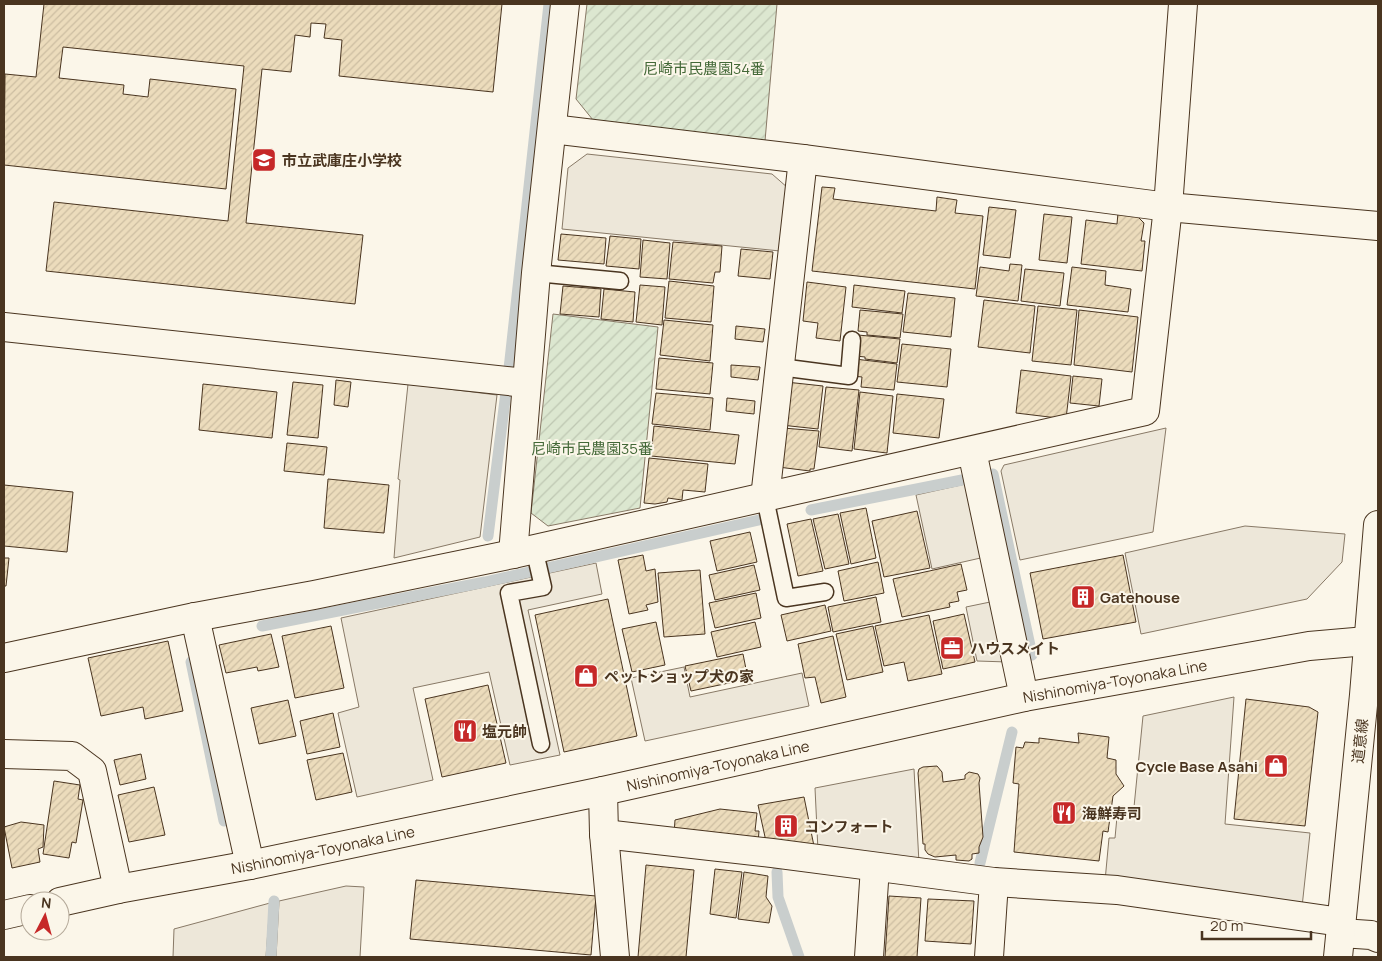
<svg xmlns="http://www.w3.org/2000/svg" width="1382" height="961" font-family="Manrope,'Noto Sans JP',sans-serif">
	<defs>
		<pattern id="garden-furrows" width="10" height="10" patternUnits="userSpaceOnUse" patternTransform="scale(1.25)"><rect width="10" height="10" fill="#dce7d0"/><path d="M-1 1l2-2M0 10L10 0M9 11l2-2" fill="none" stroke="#bec7b2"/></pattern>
		<pattern id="building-hatch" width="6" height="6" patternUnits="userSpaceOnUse" patternTransform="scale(1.25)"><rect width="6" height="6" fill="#ecdcbc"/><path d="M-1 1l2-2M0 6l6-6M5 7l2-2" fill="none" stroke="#ccbda1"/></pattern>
	</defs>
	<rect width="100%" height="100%" fill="#fbf6e9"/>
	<g fill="url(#garden-furrows)" stroke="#887966">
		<polygon points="587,4 777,4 765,141 593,120 576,99"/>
		<polygon points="553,314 658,327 640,508 548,526 531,513"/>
	</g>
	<g fill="#ede7d9" stroke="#887966">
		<polygon points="587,154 772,174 788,188 780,251 562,229 568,168"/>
		<polygon points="408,384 497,395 480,537 394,558 400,480 398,479"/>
		<polygon points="1166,428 1153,532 1020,560 1001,471 1004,465"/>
		<polygon points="970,483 985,557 932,569 916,495"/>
		<polygon points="1245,526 1345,534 1342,562 1307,599 1141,634 1125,553"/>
		<polygon points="596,563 602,594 528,610 560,755 510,765 489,672 413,688 433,780 357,797 338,713 359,707 341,618"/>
		<polygon points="995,601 1008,662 977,661 966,607"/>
		<polygon points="684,667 690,697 802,673 809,706 645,741 631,678"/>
		<polygon points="1234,697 1225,824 1310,833 1302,907 1105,881 1109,838 1115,838 1118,806 1134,807 1143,716"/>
		<polygon points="914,769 919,863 818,851 815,788"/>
		<polygon points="346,886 364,887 360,957 276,957 279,901"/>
		<polygon points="270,903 266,957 173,957 174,929"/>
	</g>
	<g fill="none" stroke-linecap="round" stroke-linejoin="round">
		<g stroke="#c9cecd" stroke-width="11">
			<polyline points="993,474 1032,655"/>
			<polyline points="811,510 962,480"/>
			<polyline points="488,536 510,360 549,4"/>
			<polyline points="262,626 485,582 759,520"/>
			<polyline points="191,662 224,821"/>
			<polyline points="980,863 1012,732"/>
			<polyline points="777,872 778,897 799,957"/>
			<polyline points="271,957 274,901"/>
		</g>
	</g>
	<g fill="url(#building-hatch)" stroke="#4a3520">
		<polygon points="44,4 502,4 493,92 339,76 342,40 324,38 326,24 311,23 310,37 295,35 291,72 262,69 246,223 363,235 355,304 46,271 54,202 228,221 244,66 63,47 59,78 124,85 123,94 148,97 150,79 236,89 226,189 4,165 5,74 36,77"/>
		<polygon points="822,187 835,188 833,199 936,211 937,197 957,200 955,213 983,216 975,289 812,271"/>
		<polygon points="989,207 1016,210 1010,258 983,255"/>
		<polygon points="1118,213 1136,215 1144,223 1141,241 1145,241 1142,271 1081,264 1086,220 1117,224"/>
		<polygon points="1044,214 1072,217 1067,263 1039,260"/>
		<polygon points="561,234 606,238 604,264 558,260"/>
		<polygon points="610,236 641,239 639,269 606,266"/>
		<polygon points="643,240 670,243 667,279 640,277"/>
		<polygon points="673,242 722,246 720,272 715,272 713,283 669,279"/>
		<polygon points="741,249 773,252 770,279 738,276"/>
		<polygon points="1010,264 1022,265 1018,301 976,296 980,267 1009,271"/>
		<polygon points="1072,267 1106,271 1105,285 1131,289 1128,312 1067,305"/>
		<polygon points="1025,269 1064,273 1060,306 1021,301"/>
		<polygon points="669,281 714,286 711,322 665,318"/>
		<polygon points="807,282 846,287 840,341 816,338 818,323 803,321"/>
		<polygon points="640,285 665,287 662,325 636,322"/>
		<polygon points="854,285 905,291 902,313 852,307"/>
		<polygon points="563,286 601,289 599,317 560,314"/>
		<polygon points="604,289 635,292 633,322 601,319"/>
		<polygon points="908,293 955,298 951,337 903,332"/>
		<polygon points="984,300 1035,306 1030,353 978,347"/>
		<polygon points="1038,306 1077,310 1071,365 1032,361"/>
		<polygon points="860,310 903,314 900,338 867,335 867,332 858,331"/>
		<polygon points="1079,310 1138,317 1132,372 1074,365"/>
		<polygon points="664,320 713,325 710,361 660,355"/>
		<polygon points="736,326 765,329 763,342 735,339"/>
		<polygon points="858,335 900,339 897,363 865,359 865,357 856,356"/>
		<polygon points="902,344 951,349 947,387 897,382"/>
		<polygon points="659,358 713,363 710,394 656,389"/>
		<polygon points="855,359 897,364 894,390 861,387 862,377 853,376"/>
		<polygon points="731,365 760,367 758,380 731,377"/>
		<polygon points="1021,370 1071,376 1066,419 1016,413"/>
		<polygon points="1073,376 1102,379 1099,406 1070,403"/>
		<polygon points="336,380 351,382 348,407 334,405"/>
		<polygon points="293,382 323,385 318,438 287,435"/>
		<polygon points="786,382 823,386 818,429 781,425"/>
		<polygon points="203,384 277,392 272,438 199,430"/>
		<polygon points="826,387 859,390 852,451 819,447"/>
		<polygon points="860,392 893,396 887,453 854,449"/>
		<polygon points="656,393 713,398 710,430 652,424"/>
		<polygon points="897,394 944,399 939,438 893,433"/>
		<polygon points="727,398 755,401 754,414 726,411"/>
		<polygon points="654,426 739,435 735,464 651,456"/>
		<polygon points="783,428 819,431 814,469 810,469 810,471 778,467"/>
		<polygon points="287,443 327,447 324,475 284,471"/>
		<polygon points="649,458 708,464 705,492 683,490 682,500 668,498 667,502 655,504 644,503"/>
		<polygon points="328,479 389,485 384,533 324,528"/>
		<polygon points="4,485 73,492 67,552 4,546"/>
		<polygon points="866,508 876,558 851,564 840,513"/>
		<polygon points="917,511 930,568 884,577 872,521"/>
		<polygon points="838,514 849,564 825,569 813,519"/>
		<polygon points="811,519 823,571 798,576 787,524"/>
		<polygon points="750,532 757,562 717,571 710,541"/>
		<polygon points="643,555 646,571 655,569 658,602 646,605 648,610 629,614 618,560"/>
		<polygon points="1123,555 1136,622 1043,639 1030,573"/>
		<polygon points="4,558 9,558 6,586 4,586"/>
		<polygon points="878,562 884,593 844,601 838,571"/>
		<polygon points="961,564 967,590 957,592 959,601 949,603 950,607 902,617 893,579"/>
		<polygon points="754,565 760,590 715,600 709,575"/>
		<polygon points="700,570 705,634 664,637 658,573"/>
		<polygon points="756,593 761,618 715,628 709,603"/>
		<polygon points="876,597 881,622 833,632 828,607"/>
		<polygon points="608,599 637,736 564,752 535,615"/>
		<polygon points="825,605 831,631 787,641 781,615"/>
		<polygon points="964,614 975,662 943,669 933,621"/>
		<polygon points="929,615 942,674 908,681 904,662 884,666 875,626"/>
		<polygon points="656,622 665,665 632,672 622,629"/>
		<polygon points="755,622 761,647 717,657 711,632"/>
		<polygon points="331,626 344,688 295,698 282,636"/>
		<polygon points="873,626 883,672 847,680 836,634"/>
		<polygon points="271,634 279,667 258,671 257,667 226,673 219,645"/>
		<polygon points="833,636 846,697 821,703 815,677 805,678 798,644"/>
		<polygon points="168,641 183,711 145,719 143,707 101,716 88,658"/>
		<polygon points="743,654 748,679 691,691 685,666"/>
		<polygon points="488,685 506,763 442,777 425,699"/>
		<polygon points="1246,699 1309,707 1318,712 1305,826 1234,819"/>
		<polygon points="288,700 296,736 259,744 251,708"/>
		<polygon points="333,713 340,747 307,754 300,721"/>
		<polygon points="1078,733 1109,737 1107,758 1116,760 1116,774 1124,786 1113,796 1108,832 1103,831 1099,861 1014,852 1019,784 1013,783 1016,747 1023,748 1025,742 1039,743 1039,738 1079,743"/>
		<polygon points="343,753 352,792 316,800 307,760"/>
		<polygon points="141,754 146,779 120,785 114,760"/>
		<polygon points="937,766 942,772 943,782 965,779 965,775 969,772 978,774 980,778 979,783 983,837 979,847 979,853 972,854 972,859 969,861 956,860 956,855 935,857 928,854 925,850 925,844 923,844 918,773 919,769 923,767"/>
		<polygon points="54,781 80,785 78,799 83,800 76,843 72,842 69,858 43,854"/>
		<polygon points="154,787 165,835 129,842 118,795"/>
		<polygon points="804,797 815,851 767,846 758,805"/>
		<polygon points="720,809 757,813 755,831 759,831 758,843 674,834 675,820"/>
		<polygon points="21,822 44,825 43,847 38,849 40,862 12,868 4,827"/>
		<polygon points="646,865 694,870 686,957 638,957"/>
		<polygon points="715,869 742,872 736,918 710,914"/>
		<polygon points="744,872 768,876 766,897 772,906 769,923 738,919"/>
		<polygon points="416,880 596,896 591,955 410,939"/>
		<polygon points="889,896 921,898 917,957 885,957"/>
		<polygon points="928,899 974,901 971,944 925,941"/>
	</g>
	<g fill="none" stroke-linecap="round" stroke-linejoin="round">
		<defs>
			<g id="lane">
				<polyline points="536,273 620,281"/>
				<polyline points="780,367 849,376 852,340"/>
				<polyline points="765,498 786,598 825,592"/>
				<polyline points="534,548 543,587 509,593 541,744"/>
			</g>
			<g id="street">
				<polyline points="552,129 803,159 1168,207 1378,226"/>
				<polyline points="4,327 526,383"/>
				<polyline points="972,451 1024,697"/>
				<polyline points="765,498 803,159"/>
				<polyline points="513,554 536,273 565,4"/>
				<polyline points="195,617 250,865"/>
				<polyline points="4,658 195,617 314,595 513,554 1145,411 1168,207 1183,4"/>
				<polyline points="4,754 72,756 92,771 118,889"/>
				<polyline points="603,791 604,834 615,957"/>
				<polyline points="604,834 772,853 994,882 1117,890 1341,922"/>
				<polyline points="1341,933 1371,935 1378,938"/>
				<polyline points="869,957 875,867"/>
				<polyline points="989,957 994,882"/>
			</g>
			<g id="secondary">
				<path id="s1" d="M60 902 118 889 250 865 603 791 1024 697 1309 646 1378 640"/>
				<polyline points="4,915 30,909"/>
				<polyline points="1338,957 1364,695 1378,525"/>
			</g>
		</defs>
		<use href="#lane" stroke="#4a3520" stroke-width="19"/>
		<use href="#street" stroke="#4a3520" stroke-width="30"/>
		<use href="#secondary" stroke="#4a3520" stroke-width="30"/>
		<use href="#lane" stroke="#fbf6e9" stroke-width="16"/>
		<use href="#street" stroke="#fbf6e9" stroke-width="28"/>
		<use href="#secondary" stroke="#fbf6e9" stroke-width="28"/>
	</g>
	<defs>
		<symbol id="school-square" viewBox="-11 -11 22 22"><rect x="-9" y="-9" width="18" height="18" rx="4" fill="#c62828" stroke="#fbf6e9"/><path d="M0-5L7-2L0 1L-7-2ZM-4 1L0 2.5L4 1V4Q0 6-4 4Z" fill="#fff"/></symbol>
		<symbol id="building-square" viewBox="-11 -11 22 22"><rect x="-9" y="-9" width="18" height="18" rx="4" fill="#c62828" stroke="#fbf6e9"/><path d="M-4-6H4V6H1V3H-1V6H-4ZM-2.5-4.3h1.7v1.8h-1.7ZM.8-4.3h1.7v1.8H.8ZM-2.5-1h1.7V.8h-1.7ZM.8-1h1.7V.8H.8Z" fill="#fff"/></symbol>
		<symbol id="office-square" viewBox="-11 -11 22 22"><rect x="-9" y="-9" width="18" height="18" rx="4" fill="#c62828" stroke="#fbf6e9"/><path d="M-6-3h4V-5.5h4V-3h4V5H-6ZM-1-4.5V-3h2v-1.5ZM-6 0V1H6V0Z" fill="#fff"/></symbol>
		<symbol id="shop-square" viewBox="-11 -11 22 22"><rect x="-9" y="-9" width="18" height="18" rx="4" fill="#c62828" stroke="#fbf6e9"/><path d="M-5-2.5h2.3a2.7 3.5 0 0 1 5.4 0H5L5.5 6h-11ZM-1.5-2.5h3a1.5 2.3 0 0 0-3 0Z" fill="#fff"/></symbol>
		<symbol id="restaurant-square" viewBox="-11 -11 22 22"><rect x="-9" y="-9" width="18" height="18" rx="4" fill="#c62828" stroke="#fbf6e9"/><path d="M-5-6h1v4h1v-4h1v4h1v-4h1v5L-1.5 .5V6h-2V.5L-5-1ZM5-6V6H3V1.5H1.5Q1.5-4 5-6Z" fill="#fff"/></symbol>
	</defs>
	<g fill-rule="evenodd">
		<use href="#school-square" x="250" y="146" width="28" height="28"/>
		<use href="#building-square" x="1069" y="583" width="28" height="28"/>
		<use href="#office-square" x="938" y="634" width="28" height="28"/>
		<use href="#shop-square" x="572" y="662" width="28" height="28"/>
		<use href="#restaurant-square" x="451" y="717" width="28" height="28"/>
		<use href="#shop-square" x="1262" y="752" width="28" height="28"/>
		<use href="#restaurant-square" x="1050" y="799" width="28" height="28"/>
		<use href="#building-square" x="772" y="812" width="28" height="28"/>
	</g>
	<g text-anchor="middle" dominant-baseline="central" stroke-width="4" stroke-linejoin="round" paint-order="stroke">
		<g font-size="15" fill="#436837" stroke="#fbf6e9">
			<text x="704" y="68">尼崎市民農園34番</text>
			<text x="592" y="448">尼崎市民農園35番</text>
		</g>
		<g font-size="15" font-weight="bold" fill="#4a3520" stroke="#fbf6e9" text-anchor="start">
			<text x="282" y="160">市立武庫庄小学校</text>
			<text x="1100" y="597">Gatehouse</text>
			<text x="970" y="648">ハウスメイト</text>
			<text x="604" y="676">ペットショップ犬の家</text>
			<text x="482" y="731">塩元帥</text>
			<text x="1258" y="766" text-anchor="end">Cycle Base Asahi</text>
			<text x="1082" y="813">海鮮寿司</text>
			<text x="804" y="826">コンフォート</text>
		</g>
		<g font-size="15" fill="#4a3520" stroke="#fbf6e9">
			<text stroke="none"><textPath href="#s1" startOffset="1078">Nishinomiya-Toyonaka Line</textPath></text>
			<text transform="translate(1360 741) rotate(-84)">道意線</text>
			<text stroke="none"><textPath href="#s1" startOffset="672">Nishinomiya-Toyonaka Line</textPath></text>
			<text stroke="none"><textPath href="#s1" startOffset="268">Nishinomiya-Toyonaka Line</textPath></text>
		</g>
	</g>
	<rect width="1382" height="961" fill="none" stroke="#4a3520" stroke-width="10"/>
	<g transform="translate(45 916) rotate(6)"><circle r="24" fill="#fbf6e9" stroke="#b4a999"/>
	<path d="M0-4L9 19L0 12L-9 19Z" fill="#c62828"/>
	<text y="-8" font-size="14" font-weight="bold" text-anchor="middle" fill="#4a3520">N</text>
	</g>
	<path d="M1202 931v8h109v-8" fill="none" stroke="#4a3520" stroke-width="2.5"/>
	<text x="1210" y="931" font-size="15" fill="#4a3520" stroke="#fbf6e9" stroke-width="4" paint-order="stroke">20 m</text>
</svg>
